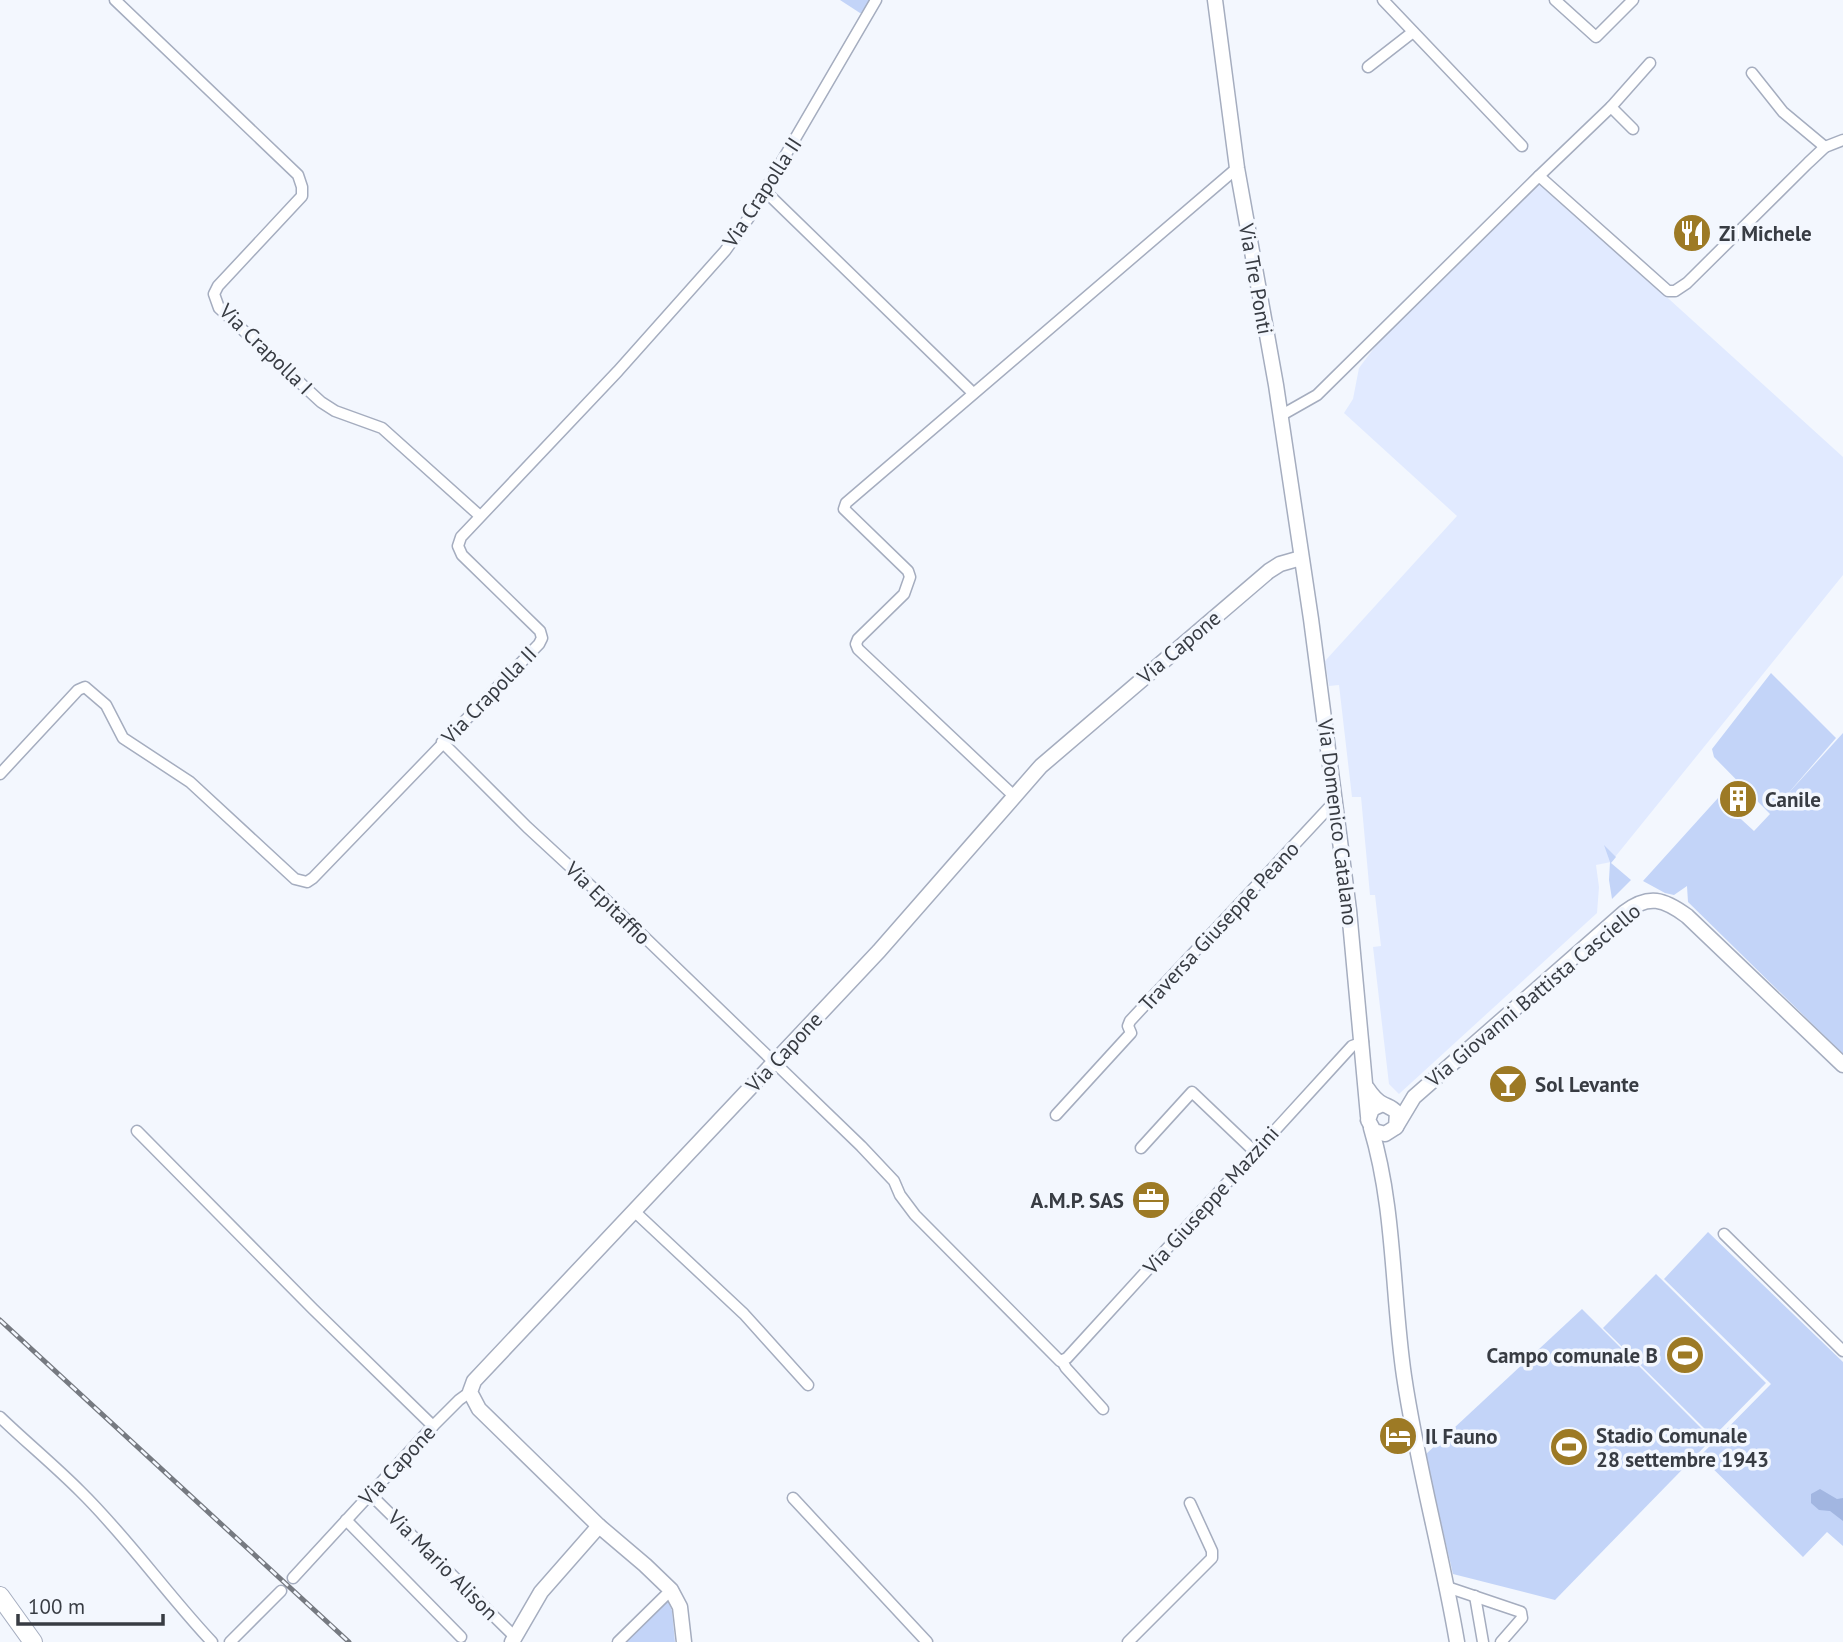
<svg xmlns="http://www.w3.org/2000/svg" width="1843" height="1642" font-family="'PT Sans',sans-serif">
	<rect width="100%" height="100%" fill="#f3f7fe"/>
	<polygon fill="#e1eaff" points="1540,182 1843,457 1843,575 1611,862 1596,865 1599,887 1597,913 1399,1094 1389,1084 1373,947 1381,946 1375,895 1370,895 1361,797 1352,797 1339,685 1329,686 1325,661 1457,516 1344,413 1353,399 1359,368 1374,348 1454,264"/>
	<g fill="#c3d4f8">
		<polygon points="840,0 870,0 863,13 860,13"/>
		<polygon points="1771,673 1836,738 1785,797 1843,733 1843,1054 1688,902 1687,886 1674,895 1665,893 1643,881 1718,798 1754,831 1770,814 1714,757 1712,749"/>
		<polygon points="1604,845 1616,857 1611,863 1631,880 1612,899 1609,880 1610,862"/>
		<polygon points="1708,1232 1843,1362 1843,1546 1827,1532 1803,1557 1700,1456 1771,1384 1664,1279"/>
		<polygon points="1656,1274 1766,1383 1713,1437 1603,1328"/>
		<polygon points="1582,1309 1712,1439 1555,1600 1453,1574 1425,1455"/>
		<polygon points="667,1598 672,1611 675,1642 625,1642"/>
	</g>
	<polygon fill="#a2b6e1" points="1820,1489 1837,1499 1843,1498 1843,1521 1830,1511 1819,1510 1811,1503 1811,1494"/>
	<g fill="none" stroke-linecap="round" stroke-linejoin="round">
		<defs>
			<g id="minor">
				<polyline points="115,0 298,175 302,187 302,196 218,286 214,294 219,308 321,402 335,411 382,428 480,516"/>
				<polyline points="1383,0 1522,146"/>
				<polyline points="1555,0 1596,37 1633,0"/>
				<polyline points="1368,67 1413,32"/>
				<polyline points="1752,73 1783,112 1825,147"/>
				<polyline points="1611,107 1650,63"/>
				<polyline points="1539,176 1611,107 1633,129"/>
				<polyline points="765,191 973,393"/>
				<polyline points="1280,416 1317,395 1539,176 1668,291 1675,291 1687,283 1808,163 1825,147 1843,140"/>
				<polyline points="442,742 527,827 605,899 861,1146 894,1181 900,1195 915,1215 1060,1361 1067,1358 1352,1046 1363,1042"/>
				<polyline points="0,774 78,690 85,687 106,705 123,738 190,782 295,879 307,882 313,878 539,644 542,638 540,631 462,555 458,546 461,537 618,371 725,251 750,216 876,0"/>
				<polyline points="1014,796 858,649 856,644 858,639 904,594 910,577 908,571 844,509 846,503 1237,168"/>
				<polyline points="1056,1115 1131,1033 1128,1026 1130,1021 1336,800"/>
				<polyline points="137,1131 313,1309 433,1426"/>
				<polyline points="1141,1148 1192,1092 1255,1152"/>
				<polyline points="634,1211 744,1314 808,1385"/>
				<polyline points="1724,1234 1843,1351"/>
				<polyline points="1062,1361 1066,1368 1103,1409"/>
				<path d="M0 1417C26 1442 54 1465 80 1491 128 1538 166 1593 212 1642"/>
				<polyline points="370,1494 515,1637"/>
				<polyline points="793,1498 927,1642"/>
				<polyline points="346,1520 461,1637"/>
				<polyline points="293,1578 433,1426 459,1400 470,1392"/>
				<polyline points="1447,1587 1521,1612 1522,1618 1501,1642"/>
				<polyline points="1475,1596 1483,1642"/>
				<polyline points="230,1642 281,1591"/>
				<polyline points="618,1642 671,1590"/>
				<polyline points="1128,1642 1212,1558 1212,1551 1190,1503"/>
			</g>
			<g id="tertiary">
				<polyline points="1215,0 1237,168 1276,385 1311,619 1349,910 1368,1116"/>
				<path d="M1367 1088C1371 1094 1376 1101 1383 1104 1389 1107 1392 1107 1397 1113L1396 1127 1385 1134 1374 1131 1368 1120 1372 1109 1383 1104"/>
				<path d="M1396 1127 1414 1097 1625 912C1649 894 1664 899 1687 916L1843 1065"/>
				<path d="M1371 1128C1395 1208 1392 1294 1404 1376 1417 1465 1442 1553 1457 1642"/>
				<polyline points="512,1642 541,1592 599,1526"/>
				<polyline points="684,1642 680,1607 671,1590 645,1565 599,1526 479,1409 470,1392 474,1381 879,951 1041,766 1269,571 1280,564 1301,558"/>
			</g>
			<polyline id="primary" points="0,1596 33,1642"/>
		</defs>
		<use href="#minor" stroke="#a5adbf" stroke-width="13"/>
		<use href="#tertiary" stroke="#a5adbf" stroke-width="17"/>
		<use href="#primary" stroke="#a5adbf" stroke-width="20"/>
		<use href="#minor" stroke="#fff" stroke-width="10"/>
		<use href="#tertiary" stroke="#fff" stroke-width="14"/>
		<use href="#primary" stroke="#fff" stroke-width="18"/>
		<defs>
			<polyline id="rail" points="0,1320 349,1642"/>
		</defs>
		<use href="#rail" stroke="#767a81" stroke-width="5"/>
		<use href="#rail" stroke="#f3f7fe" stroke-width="2.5" stroke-dasharray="8" stroke-linecap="butt"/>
	</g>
	<defs>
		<symbol id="restaurant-disc" viewBox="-11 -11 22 22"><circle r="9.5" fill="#9d7a25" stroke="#f3f7fe"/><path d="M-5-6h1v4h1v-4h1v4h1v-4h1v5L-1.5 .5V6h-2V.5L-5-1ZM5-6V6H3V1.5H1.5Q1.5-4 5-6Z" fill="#fff"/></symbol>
		<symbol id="building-disc" viewBox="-11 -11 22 22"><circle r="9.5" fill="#9d7a25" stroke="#f3f7fe"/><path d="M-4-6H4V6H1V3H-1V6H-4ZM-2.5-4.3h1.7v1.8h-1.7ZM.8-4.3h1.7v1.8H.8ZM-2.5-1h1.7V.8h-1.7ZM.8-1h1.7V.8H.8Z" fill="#fff"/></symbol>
		<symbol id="bar-disc" viewBox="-11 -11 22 22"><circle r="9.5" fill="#9d7a25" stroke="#f3f7fe"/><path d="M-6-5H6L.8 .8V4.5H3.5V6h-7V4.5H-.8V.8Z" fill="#fff"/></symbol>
		<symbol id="office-disc" viewBox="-11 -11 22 22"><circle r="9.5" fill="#9d7a25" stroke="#f3f7fe"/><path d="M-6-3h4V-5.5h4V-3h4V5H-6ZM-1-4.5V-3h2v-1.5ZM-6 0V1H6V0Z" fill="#fff"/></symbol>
		<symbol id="stadium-disc" viewBox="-11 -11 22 22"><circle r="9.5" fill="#9d7a25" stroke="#f3f7fe"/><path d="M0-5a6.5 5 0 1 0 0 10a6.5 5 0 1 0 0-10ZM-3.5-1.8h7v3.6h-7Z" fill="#fff"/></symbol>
		<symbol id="hotel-disc" viewBox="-11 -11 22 22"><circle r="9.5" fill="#9d7a25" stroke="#f3f7fe"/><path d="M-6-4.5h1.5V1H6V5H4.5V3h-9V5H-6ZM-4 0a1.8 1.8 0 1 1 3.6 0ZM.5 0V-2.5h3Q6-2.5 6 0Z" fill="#fff"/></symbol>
	</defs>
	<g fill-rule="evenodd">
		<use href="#restaurant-disc" x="1670" y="211" width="44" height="44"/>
		<use href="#building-disc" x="1716" y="777" width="44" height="44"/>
		<use href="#bar-disc" x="1486" y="1062" width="44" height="44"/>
		<use href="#office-disc" x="1129" y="1178" width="44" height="44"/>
		<use href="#stadium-disc" x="1663" y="1333" width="44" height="44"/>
		<use href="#hotel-disc" x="1376" y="1414" width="44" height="44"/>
		<use href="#stadium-disc" x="1547" y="1425" width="44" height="44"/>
	</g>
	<g text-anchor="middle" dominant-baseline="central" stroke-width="7" stroke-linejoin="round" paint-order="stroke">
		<g font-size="21" fill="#383c43" stroke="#f3f7fe">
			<text transform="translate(762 192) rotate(-57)">Via Crapolla II</text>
			<text transform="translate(1256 279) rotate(80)">Via Tre Ponti</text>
			<text transform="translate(266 349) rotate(44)">Via Crapolla I</text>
			<text transform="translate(1179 647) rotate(-40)">Via Capone</text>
			<text transform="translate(489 695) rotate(-46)">Via Crapolla II</text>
			<text transform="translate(1338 822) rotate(83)">Via Domenico Catalano</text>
			<text transform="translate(608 903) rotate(44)">Via Epitaffio</text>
			<text transform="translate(1219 926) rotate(-47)">Traversa Giuseppe Peano</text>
			<text transform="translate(1533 995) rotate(-40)">Via Giovanni Battista Casciello</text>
			<text transform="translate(784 1052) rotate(-47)">Via Capone</text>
			<text transform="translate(1211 1200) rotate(-48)">Via Giuseppe Mazzini</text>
			<text transform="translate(397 1465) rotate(-47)">Via Capone</text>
			<text transform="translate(443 1565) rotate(45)">Via Mario Alison</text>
		</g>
		<g font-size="21" font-weight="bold" fill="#383c43" stroke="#f3f7fe" text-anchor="start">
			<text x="1719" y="233">Zi Michele</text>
			<text x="1765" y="799">Canile</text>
			<text x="1535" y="1084">Sol Levante</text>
			<text x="1124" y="1200" text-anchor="end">A.M.P. SAS</text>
			<text x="1658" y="1355" text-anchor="end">Campo comunale B</text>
			<text x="1596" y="1435">Stadio Comunale<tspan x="1596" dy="24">28 settembre 1943</tspan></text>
			<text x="1425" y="1436">Il Fauno</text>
		</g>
	</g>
	<path d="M18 1614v10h145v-10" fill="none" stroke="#383c43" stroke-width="3.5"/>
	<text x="28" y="1614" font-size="21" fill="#383c43" stroke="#f3f7fe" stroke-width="5" paint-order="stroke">100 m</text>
</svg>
